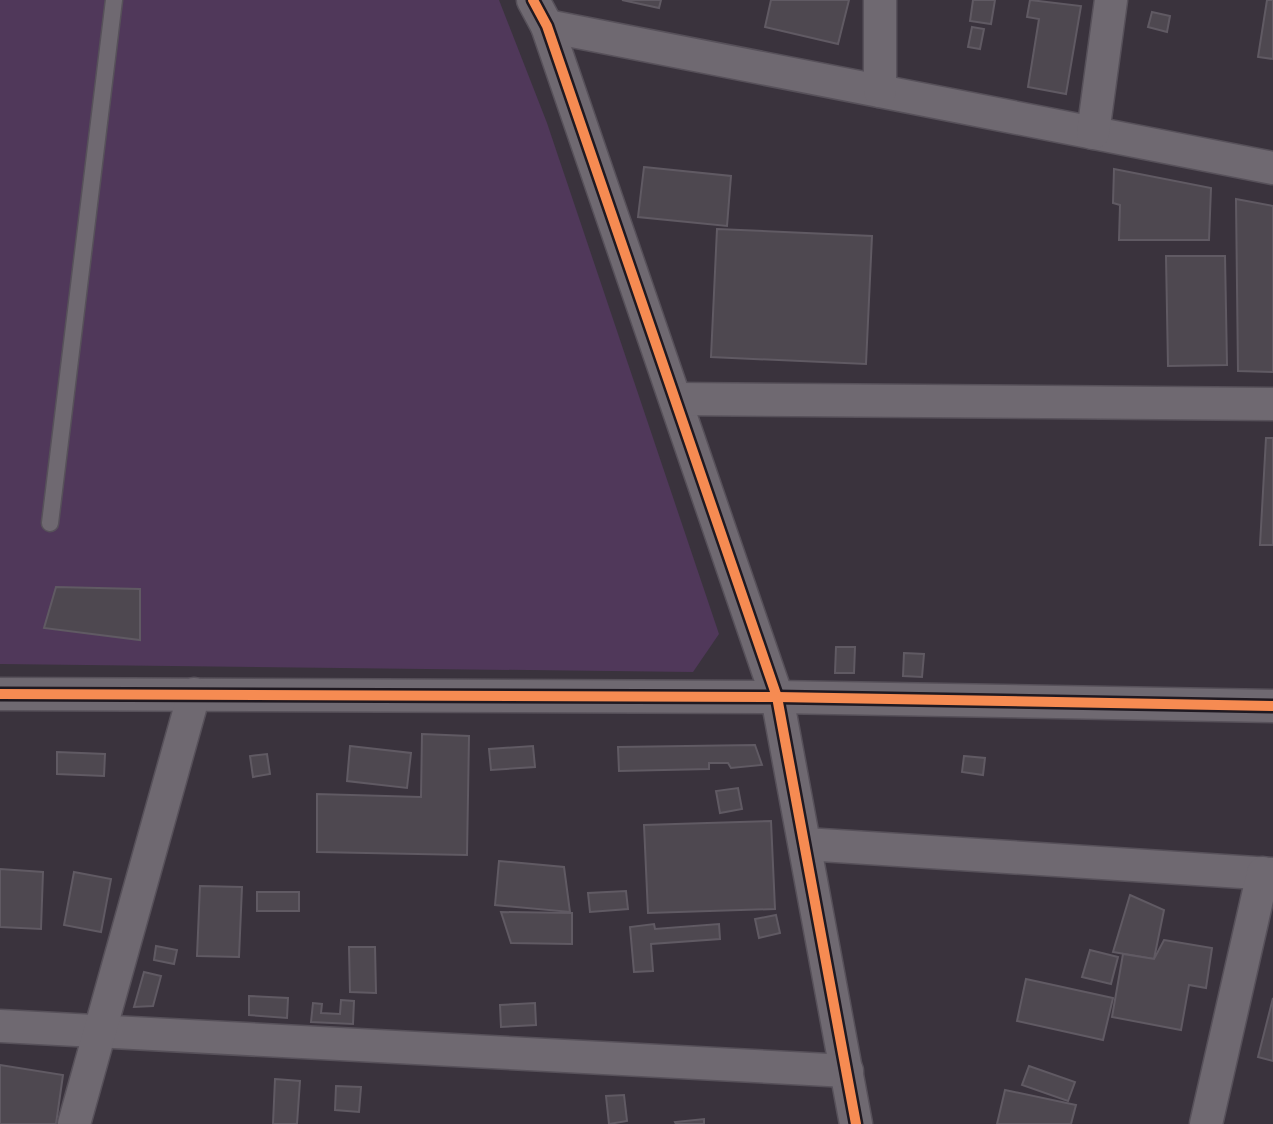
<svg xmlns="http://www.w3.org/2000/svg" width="1273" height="1124" font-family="'Zilla Slab',serif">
	<rect width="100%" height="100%" fill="#3a333d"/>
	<polygon fill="#50385a" points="0,0 499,0 547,123 719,634 693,672 0,664"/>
	<g fill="#4e4850" stroke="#605a63" stroke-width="2">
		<polygon points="622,0 661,0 659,8"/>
		<polygon points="771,0 849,0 838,44 765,27"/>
		<polygon points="973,0 995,0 991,24 970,21"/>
		<polygon points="1030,0 1081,6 1066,94 1028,87 1039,19 1027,17"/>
		<polygon points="1267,0 1273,0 1273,59 1258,57"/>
		<polygon points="1152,12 1170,16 1167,32 1148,27"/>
		<polygon points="972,27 984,29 980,49 968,47"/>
		<polygon points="644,167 731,176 727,226 638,217"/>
		<polygon points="1114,169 1211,188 1209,240 1119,240 1120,205 1113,203"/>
		<polygon points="1236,199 1273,206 1273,372 1238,371"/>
		<polygon points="717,229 872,236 866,364 711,357"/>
		<polygon points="1166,256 1225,256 1227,365 1168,366"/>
		<polygon points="1266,438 1273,438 1273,545 1260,545"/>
		<polygon points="56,587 140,589 140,640 44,628"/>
		<polygon points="836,647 855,647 854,673 835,673"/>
		<polygon points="904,653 924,654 922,677 903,676"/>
		<polygon points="422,734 469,736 467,855 317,852 317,794 421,797"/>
		<polygon points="755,745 762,765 731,768 728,763 709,763 709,769 619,771 618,747"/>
		<polygon points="350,746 411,753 407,788 347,781"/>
		<polygon points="533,746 535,767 491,770 489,749"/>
		<polygon points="57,752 105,754 104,776 57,774"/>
		<polygon points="267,754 270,774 253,777 250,756"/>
		<polygon points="964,756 985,758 983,775 962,772"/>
		<polygon points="738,788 742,809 720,813 716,791"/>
		<polygon points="771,821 775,909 648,913 644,825"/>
		<polygon points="499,861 564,867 570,912 495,905"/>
		<polygon points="0,869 43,872 41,929 0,927"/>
		<polygon points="74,872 111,879 101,932 64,925"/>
		<polygon points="200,886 242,887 239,957 197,956"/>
		<polygon points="626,891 628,909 590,912 588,893"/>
		<rect x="257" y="892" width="42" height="19"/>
		<polygon points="1130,895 1164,910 1154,959 1113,952"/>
		<polygon points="501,912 572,913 572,944 511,943"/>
		<polygon points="776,915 780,933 759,938 755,919"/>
		<polygon points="654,924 655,929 719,924 720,939 651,944 653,971 634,972 630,927"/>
		<polygon points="1164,940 1212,948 1206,988 1189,985 1181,1030 1112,1017 1123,954 1154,959"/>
		<polygon points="156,946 177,950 174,964 154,960"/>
		<polygon points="349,947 375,947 376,993 350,992"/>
		<polygon points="1090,950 1118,957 1111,984 1082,977"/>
		<polygon points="144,972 161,976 153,1006 134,1007"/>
		<polygon points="1026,979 1113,998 1103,1040 1017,1021"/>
		<polygon points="249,996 288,998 287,1018 249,1015"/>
		<polygon points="1273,998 1273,1061 1258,1057"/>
		<polygon points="341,1000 354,1001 353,1024 311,1022 313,1003 322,1004 321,1013 340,1014"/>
		<polygon points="535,1003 536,1025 501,1027 500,1005"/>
		<polygon points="0,1065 63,1075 56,1124 0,1124"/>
		<polygon points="1029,1066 1075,1082 1068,1101 1022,1085"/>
		<polygon points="275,1079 300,1081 297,1124 273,1124"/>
		<polygon points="336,1086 361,1087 359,1112 335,1110"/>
		<polygon points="1005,1090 1076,1105 1071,1124 997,1124"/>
		<polygon points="624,1095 627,1121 609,1124 606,1096"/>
		<polygon points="704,1119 704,1124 676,1124 675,1122"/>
	</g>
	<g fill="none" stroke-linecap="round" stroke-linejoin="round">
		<defs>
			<polyline id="lane" points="50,523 114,0"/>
			<g id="street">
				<polyline points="533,0 547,26 777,697 856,1124"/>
				<polyline points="547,26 1273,168"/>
				<polyline points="880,91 880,0"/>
				<polyline points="1093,133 1111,0"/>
				<polyline points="678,399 1273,404"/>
				<polyline points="0,694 777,697 1273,706"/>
				<polyline points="805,844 1273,874"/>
				<polyline points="0,1026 847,1071"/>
				<polyline points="74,1124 194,694"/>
				<polyline points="1206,1124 1263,873"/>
			</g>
		</defs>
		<use href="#lane" stroke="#57515a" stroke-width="19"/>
		<use href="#street" stroke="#57515a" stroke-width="35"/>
		<use href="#lane" stroke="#6f6971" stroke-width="16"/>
		<use href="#street" stroke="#6f6971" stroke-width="32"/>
		<defs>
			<g id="cycleway">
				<polyline points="533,0 547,26 777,697 856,1124"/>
				<polyline points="0,694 777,697 1273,706"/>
			</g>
		</defs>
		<use href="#cycleway" stroke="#1f1921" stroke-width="15"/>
		<use href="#cycleway" stroke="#f68b52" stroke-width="10"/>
	</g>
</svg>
